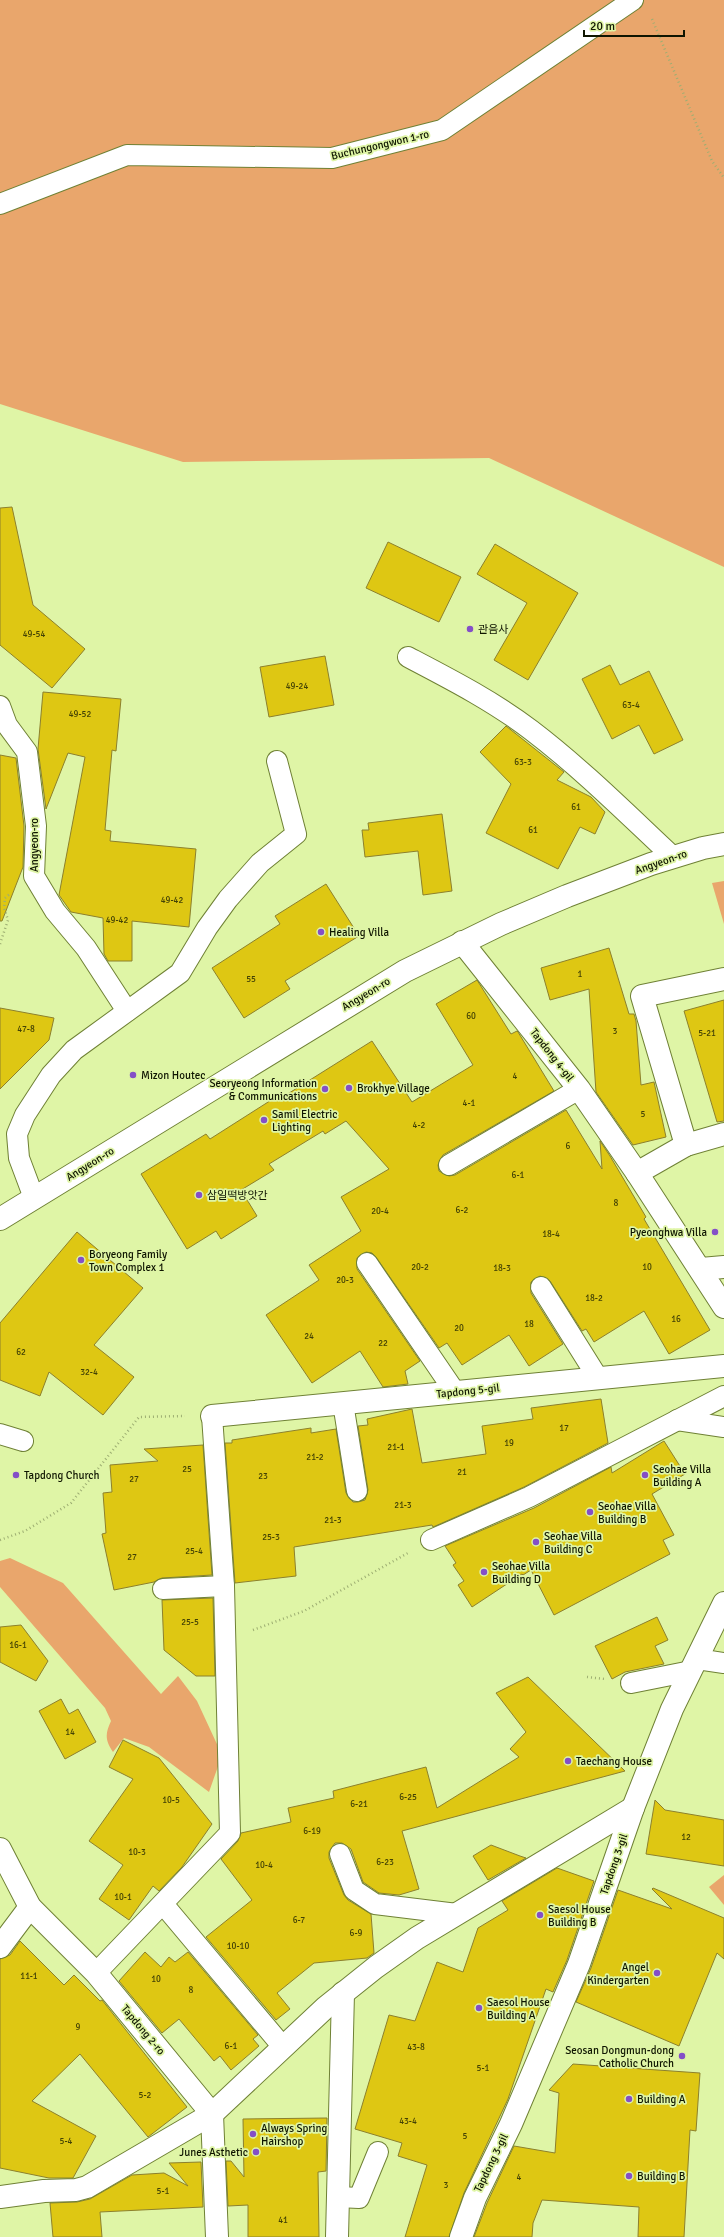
<svg xmlns="http://www.w3.org/2000/svg" width="724" height="2237" font-family="Signika,'Noto Sans KR',sans-serif">
	<rect width="100%" height="100%" fill="#dff5a6"/>
	<g fill="#e9a66c">
		<polygon points="0,0 724,0 724,567 489,458 183,462 0,404"/>
		<polygon points="724,881 724,924 712,883"/>
		<path d="M10 1558 63 1583 161 1694 178 1676 197 1701 222 1755 209 1792 149 1747 124 1738 113 1752C105 1740 105 1734 111 1721L105 1708 0 1587V1561Z"/>
		<polygon points="724,1875 724,1905 709,1887"/>
	</g>
	<g fill="#dec713" stroke="#8c802d">
		<polygon points="12,507 33,605 85,649 52,688 0,645 0,508"/>
		<polygon points="388,542 461,577 439,622 366,588"/>
		<polygon points="495,544 578,593 528,680 494,660 527,603 477,574"/>
		<polygon points="325,656 334,705 269,717 260,667"/>
		<polygon points="610,665 620,685 649,671 683,740 654,754 639,725 612,739 582,679"/>
		<polygon points="43,692 121,699 116,751 112,750 105,830 111,831 110,841 196,849 189,927 132,921 132,961 108,961 104,954 103,918 71,912 59,895 85,757 68,753 46,809 38,749"/>
		<polygon points="506,726 564,772 557,780 591,797 605,812 595,834 580,827 558,869 486,833 511,784 480,752"/>
		<polygon points="0,755 16,758 24,826 23,867 2,921 0,921"/>
		<polygon points="442,814 452,891 423,895 418,851 365,857 362,830 369,830 368,823"/>
		<polygon points="326,884 359,936 285,981 290,989 244,1018 212,968 280,924 275,916"/>
		<polygon points="609,948 629,1014 634,1014 636,1021 641,1085 654,1082 666,1137 633,1145 596,1092 589,989 550,1000 541,968"/>
		<polygon points="477,980 511,1034 517,1031 518,1032 554,1091 443,1155 438,1165 439,1171 449,1176 455,1175 566,1110 602,1169 600,1141 610,1156 646,1217 644,1219 710,1330 669,1354 644,1311 594,1342 586,1329 582,1331 550,1281 540,1276 531,1282 531,1293 563,1344 529,1366 509,1335 462,1365 447,1343 439,1348 376,1257 372,1253 366,1252 357,1258 357,1269 420,1361 405,1371 408,1384 383,1387 360,1351 312,1383 266,1315 319,1280 309,1265 361,1231 341,1197 389,1169 346,1121 325,1134 323,1131 269,1164 274,1170 241,1190 257,1216 221,1239 216,1231 187,1249 141,1174 206,1134 210,1139 276,1097 278,1100 372,1041 412,1102 473,1065 436,1004"/>
		<polygon points="724,1000 724,1121 717,1122 684,1011"/>
		<polygon points="0,1008 54,1018 49,1040 0,1089"/>
		<polygon points="77,1232 143,1288 94,1345 134,1377 103,1415 49,1372 40,1396 0,1380 0,1323"/>
		<polygon points="601,1399 608,1443 524,1487 433,1527 432,1525 294,1547 296,1576 235,1583 225,1443 232,1443 232,1440 311,1428 311,1433 336,1429 346,1493 353,1502 358,1502 365,1500 368,1490 358,1426 368,1425 367,1419 412,1409 422,1463 486,1454 482,1426 533,1419 531,1408"/>
		<polygon points="664,1441 685,1474 652,1494 674,1535 663,1540 670,1554 554,1615 531,1570 523,1575 522,1574 472,1607 458,1585 464,1581 453,1565 456,1563 445,1546 534,1508 611,1467 612,1473"/>
		<polygon points="203,1445 212,1575 162,1578 154,1582 114,1590 102,1534 106,1533 103,1493 112,1492 110,1465 158,1461 144,1449"/>
		<polygon points="213,1598 215,1676 196,1676 164,1650 162,1600"/>
		<polygon points="657,1617 668,1640 655,1646 664,1664 625,1672 612,1679 595,1646"/>
		<polygon points="21,1625 48,1661 36,1681 0,1662 0,1627"/>
		<polygon points="528,1677 625,1771 402,1831 419,1889 399,1895 379,1893 363,1882 351,1849 342,1843 335,1843 329,1852 329,1858 344,1895 348,1900 371,1914 374,1953 367,1958 314,1963 277,1993 290,2009 276,2020 206,1937 252,1900 221,1859 238,1841 241,1833 291,1822 288,1808 334,1798 333,1791 426,1767 437,1808 519,1757 510,1749 526,1732 496,1693"/>
		<polygon points="61,1699 69,1714 78,1709 96,1742 65,1759 39,1711"/>
		<polygon points="123,1740 159,1758 212,1824 182,1867 159,1891 153,1886 129,1920 99,1899 123,1865 89,1841 133,1779 109,1767"/>
		<polygon points="655,1800 665,1810 724,1820 724,1866 646,1854"/>
		<polygon points="491,1845 520,1856 526,1858 488,1880 473,1856"/>
		<polygon points="557,1868 594,1881 567,1960 553,1992 546,1989 508,2099 464,2193 449,2237 405,2237 427,2165 398,2156 402,2143 355,2129 389,2015 415,2021 437,1962 463,1972 478,1928 508,1910 502,1901"/>
		<polygon points="653,1888 724,1918 724,1959 717,1953 679,2046 576,2002 591,1968 618,1890 672,1909 652,1889"/>
		<polygon points="20,1941 64,1985 74,1975 100,2001 102,2000 187,2107 148,2137 80,2054 32,2101 96,2136 73,2178 49,2178 0,2168 0,1959 10,1955"/>
		<polygon points="145,1952 161,1967 169,1957 175,1962 188,1952 258,2035 253,2039 259,2046 231,2070 220,2056 214,2061 179,2019 162,2033 119,1981"/>
		<polygon points="573,2064 700,2073 696,2131 690,2130 684,2237 638,2237 639,2207 542,2200 533,2223 532,2237 474,2237 487,2203 514,2146 555,2153 559,2093 549,2090"/>
		<polygon points="327,2118 326,2171 318,2172 319,2237 248,2237 248,2205 228,2206 226,2161 231,2161 244,2177 243,2119"/>
		<polygon points="201,2162 203,2207 100,2212 102,2237 53,2237 50,2203 77,2202 90,2199 132,2175 164,2173 188,2186 169,2163"/>
	</g>
	<g fill="none" stroke-linecap="round" stroke-linejoin="round">
		<defs>
			<g id="service">
				<polyline points="0,204 127,155 332,158 442,130 633,0"/>
				<path d="M408 657C450 679 493 701 531 730 581 768 627 814 673 857"/>
				<polyline points="0,706 7,725 27,752 36,826 34,876 55,911 86,948 127,1011"/>
				<polyline points="449,1165 579,1089"/>
				<polyline points="34,1198 19,1158 17,1134 25,1115 51,1075 74,1050 180,973 207,928 228,899 260,863 296,834 277,761"/>
				<polyline points="367,1263 455,1392"/>
				<polyline points="541,1287 598,1378"/>
				<polyline points="343,1403 357,1491"/>
				<polyline points="677,1420 724,1427"/>
				<polyline points="0,1434 23,1441"/>
				<polyline points="431,1540 529,1497 724,1396"/>
				<polyline points="163,1589 224,1586"/>
				<polyline points="697,1659 724,1663"/>
				<polyline points="631,1683 691,1671"/>
				<polyline points="340,1854 354,1890 375,1904 457,1914"/>
				<polyline points="163,1904 283,2047"/>
				<polyline points="96,1973 230,1833 224,1586 212,1416"/>
				<polyline points="338,2197 359,2198 378,2152"/>
			</g>
			<g id="minor">
				<polyline points="462,942 579,1089 637,1173 724,1307"/>
				<polyline points="686,1145 642,996 724,979"/>
				<polyline points="637,1173 686,1145 724,1134"/>
				<polyline points="701,1269 724,1267"/>
				<polyline points="212,1416 724,1366"/>
				<polyline points="0,1849 30,1907 96,1973 212,2114 217,2237"/>
				<polyline points="0,1947 30,1907"/>
				<polyline points="0,2197 44,2191 76,2190 87,2187 212,2114 326,2007 376,1967 417,1938 633,1808"/>
				<polyline points="337,2237 343,1993"/>
				<polyline points="461,2237 475,2198 511,2124 579,1964 633,1808 672,1709 724,1603"/>
			</g>
			<polyline id="tertiary" points="0,1219 405,971 501,924 567,896 651,864 703,848 724,844"/>
		</defs>
		<use href="#service" stroke="#6f8135" stroke-width="22"/>
		<use href="#minor" stroke="#6f8135" stroke-width="24"/>
		<use href="#tertiary" stroke="#6f8135" stroke-width="24"/>
		<g stroke="#9dae72" stroke-width="2.5" stroke-dasharray="1 3" stroke-linecap="butt">
			<polyline points="652,19 712,161 724,178"/>
			<polyline points="0,944 8,920 4,908 5,898 11,893"/>
			<polyline points="0,1540 25,1531 71,1503 139,1417 185,1416"/>
			<polyline points="253,1630 304,1611 408,1553"/>
			<polyline points="587,1677 605,1679"/>
		</g>
		<use href="#service" stroke="#fff" stroke-width="20"/>
		<use href="#minor" stroke="#fff" stroke-width="22"/>
		<use href="#tertiary" stroke="#fff" stroke-width="22"/>
	</g>
	<g fill="#844fc7" stroke="#dff5a6" stroke-width="1.5">
		<circle cx="470" cy="629" r="4"/>
		<circle cx="321" cy="932" r="4"/>
		<circle cx="133" cy="1075" r="4"/>
		<circle cx="349" cy="1088" r="4"/>
		<circle cx="325" cy="1089" r="4"/>
		<circle cx="264" cy="1120" r="4"/>
		<circle cx="199" cy="1195" r="4"/>
		<circle cx="715" cy="1232" r="4"/>
		<circle cx="81" cy="1260" r="4"/>
		<circle cx="16" cy="1475" r="4"/>
		<circle cx="645" cy="1475" r="4"/>
		<circle cx="590" cy="1512" r="4"/>
		<circle cx="536" cy="1542" r="4"/>
		<circle cx="484" cy="1572" r="4"/>
		<circle cx="568" cy="1761" r="4"/>
		<circle cx="540" cy="1915" r="4"/>
		<circle cx="657" cy="1973" r="4"/>
		<circle cx="479" cy="2008" r="4"/>
		<circle cx="682" cy="2056" r="4"/>
		<circle cx="629" cy="2099" r="4"/>
		<circle cx="253" cy="2134" r="4"/>
		<circle cx="256" cy="2152" r="4"/>
		<circle cx="629" cy="2176" r="4"/>
	</g>
	<g text-anchor="middle" dominant-baseline="central" stroke-width="3.5" stroke-linejoin="round" paint-order="stroke">
		<g font-size="9" fill="#434205">
			<text x="34" y="634">49-54</text>
			<text x="297" y="686">49-24</text>
			<text x="631" y="705">63-4</text>
			<text x="80" y="714">49-52</text>
			<text x="523" y="762">63-3</text>
			<text x="576" y="807">61</text>
			<text x="533" y="830">61</text>
			<text x="172" y="900">49-42</text>
			<text x="117" y="920">49-42</text>
			<text x="580" y="974">1</text>
			<text x="251" y="979">55</text>
			<text x="471" y="1016">60</text>
			<text x="26" y="1029">47-8</text>
			<text x="615" y="1031">3</text>
			<text x="707" y="1033">5-21</text>
			<text x="515" y="1076">4</text>
			<text x="469" y="1103">4-1</text>
			<text x="643" y="1114">5</text>
			<text x="419" y="1125">4-2</text>
			<text x="568" y="1146">6</text>
			<text x="518" y="1175">6-1</text>
			<text x="616" y="1203">8</text>
			<text x="462" y="1210">6-2</text>
			<text x="380" y="1211">20-4</text>
			<text x="551" y="1234">18-4</text>
			<text x="420" y="1267">20-2</text>
			<text x="647" y="1267">10</text>
			<text x="502" y="1268">18-3</text>
			<text x="345" y="1280">20-3</text>
			<text x="594" y="1298">18-2</text>
			<text x="676" y="1319">16</text>
			<text x="529" y="1324">18</text>
			<text x="459" y="1328">20</text>
			<text x="309" y="1336">24</text>
			<text x="383" y="1343">22</text>
			<text x="21" y="1352">62</text>
			<text x="89" y="1372">32-4</text>
			<text x="564" y="1428">17</text>
			<text x="509" y="1443">19</text>
			<text x="396" y="1447">21-1</text>
			<text x="315" y="1457">21-2</text>
			<text x="187" y="1469">25</text>
			<text x="462" y="1472">21</text>
			<text x="263" y="1476">23</text>
			<text x="134" y="1479">27</text>
			<text x="403" y="1505">21-3</text>
			<text x="333" y="1520">21-3</text>
			<text x="271" y="1537">25-3</text>
			<text x="194" y="1551">25-4</text>
			<text x="132" y="1557">27</text>
			<text x="190" y="1622">25-5</text>
			<text x="18" y="1645">16-1</text>
			<text x="70" y="1732">14</text>
			<text x="408" y="1797">6-25</text>
			<text x="171" y="1800">10-5</text>
			<text x="359" y="1804">6-21</text>
			<text x="312" y="1831">6-19</text>
			<text x="686" y="1837">12</text>
			<text x="137" y="1852">10-3</text>
			<text x="385" y="1862">6-23</text>
			<text x="264" y="1865">10-4</text>
			<text x="123" y="1897">10-1</text>
			<text x="299" y="1920">6-7</text>
			<text x="356" y="1933">6-9</text>
			<text x="238" y="1946">10-10</text>
			<text x="29" y="1976">11-1</text>
			<text x="156" y="1979">10</text>
			<text x="191" y="1990">8</text>
			<text x="78" y="2027">9</text>
			<text x="231" y="2046">6-1</text>
			<text x="416" y="2047">43-8</text>
			<text x="483" y="2068">5-1</text>
			<text x="145" y="2095">5-2</text>
			<text x="408" y="2121">43-4</text>
			<text x="465" y="2136">5</text>
			<text x="66" y="2141">5-4</text>
			<text x="519" y="2177">4</text>
			<text x="446" y="2185">3</text>
			<text x="163" y="2191">5-1</text>
			<text x="283" y="2220">41</text>
		</g>
		<g font-size="11" fill="#0f1500" stroke="#dff5a6">
			<text transform="translate(380 145) rotate(-13)">Buchungongwon 1-ro</text>
			<text transform="translate(34 845) rotate(-90)">Angyeon-ro</text>
			<text transform="translate(661 862) rotate(-19)">Angyeon-ro</text>
			<text transform="translate(366 994) rotate(-31)">Angyeon-ro</text>
			<text transform="translate(552 1055) rotate(52)">Tapdong 4-gil</text>
			<text transform="translate(90 1164) rotate(-32)">Angyeon-ro</text>
			<text transform="translate(468 1391) rotate(-6)">Tapdong 5-gil</text>
			<text transform="translate(614 1864) rotate(-71)">Tapdong 3-gil</text>
			<text transform="translate(143 2030) rotate(50)">Tapdong 2-ro</text>
			<text transform="translate(491 2163) rotate(-64)">Tapdong 3-gil</text>
		</g>
		<g font-size="11" fill="#0f1500" stroke="#dff5a6" text-anchor="start">
			<text x="478" y="629">관음사</text>
			<text x="329" y="932">Healing Villa</text>
			<text x="141" y="1075">Mizon Houtec</text>
			<text x="317" y="1083" text-anchor="end">Seoryeong Information<tspan x="317" dy="13">&amp; Communications</tspan></text>
			<text x="357" y="1088">Brokhye Village</text>
			<text x="272" y="1114">Samil Electric<tspan x="272" dy="13">Lighting</tspan></text>
			<text x="207" y="1195">삼일떡방앗간</text>
			<text x="707" y="1232" text-anchor="end">Pyeonghwa Villa</text>
			<text x="89" y="1254">Boryeong Family<tspan x="89" dy="13">Town Complex 1</tspan></text>
			<text x="653" y="1469">Seohae Villa<tspan x="653" dy="13">Building A</tspan></text>
			<text x="24" y="1475">Tapdong Church</text>
			<text x="598" y="1506">Seohae Villa<tspan x="598" dy="13">Building B</tspan></text>
			<text x="544" y="1536">Seohae Villa<tspan x="544" dy="13">Building C</tspan></text>
			<text x="492" y="1566">Seohae Villa<tspan x="492" dy="13">Building D</tspan></text>
			<text x="576" y="1761">Taechang House</text>
			<text x="548" y="1909">Saesol House<tspan x="548" dy="13">Building B</tspan></text>
			<text x="649" y="1967" text-anchor="end">Angel<tspan x="649" dy="13">Kindergarten</tspan></text>
			<text x="487" y="2002">Saesol House<tspan x="487" dy="13">Building A</tspan></text>
			<text x="674" y="2050" text-anchor="end">Seosan Dongmun-dong<tspan x="674" dy="13">Catholic Church</tspan></text>
			<text x="637" y="2099">Building A</text>
			<text x="261" y="2128">Always Spring<tspan x="261" dy="13">Hairshop</tspan></text>
			<text x="248" y="2152" text-anchor="end">Junes Asthetic</text>
			<text x="637" y="2176">Building B</text>
		</g>
	</g>
	<path d="M584 30v6h100v-6" fill="none" stroke="#0f1500" stroke-width="2"/>
	<text x="590" y="30" font-size="12" fill="#0f1500" stroke="#dff5a6" stroke-width="3" paint-order="stroke">20 m</text>
</svg>
